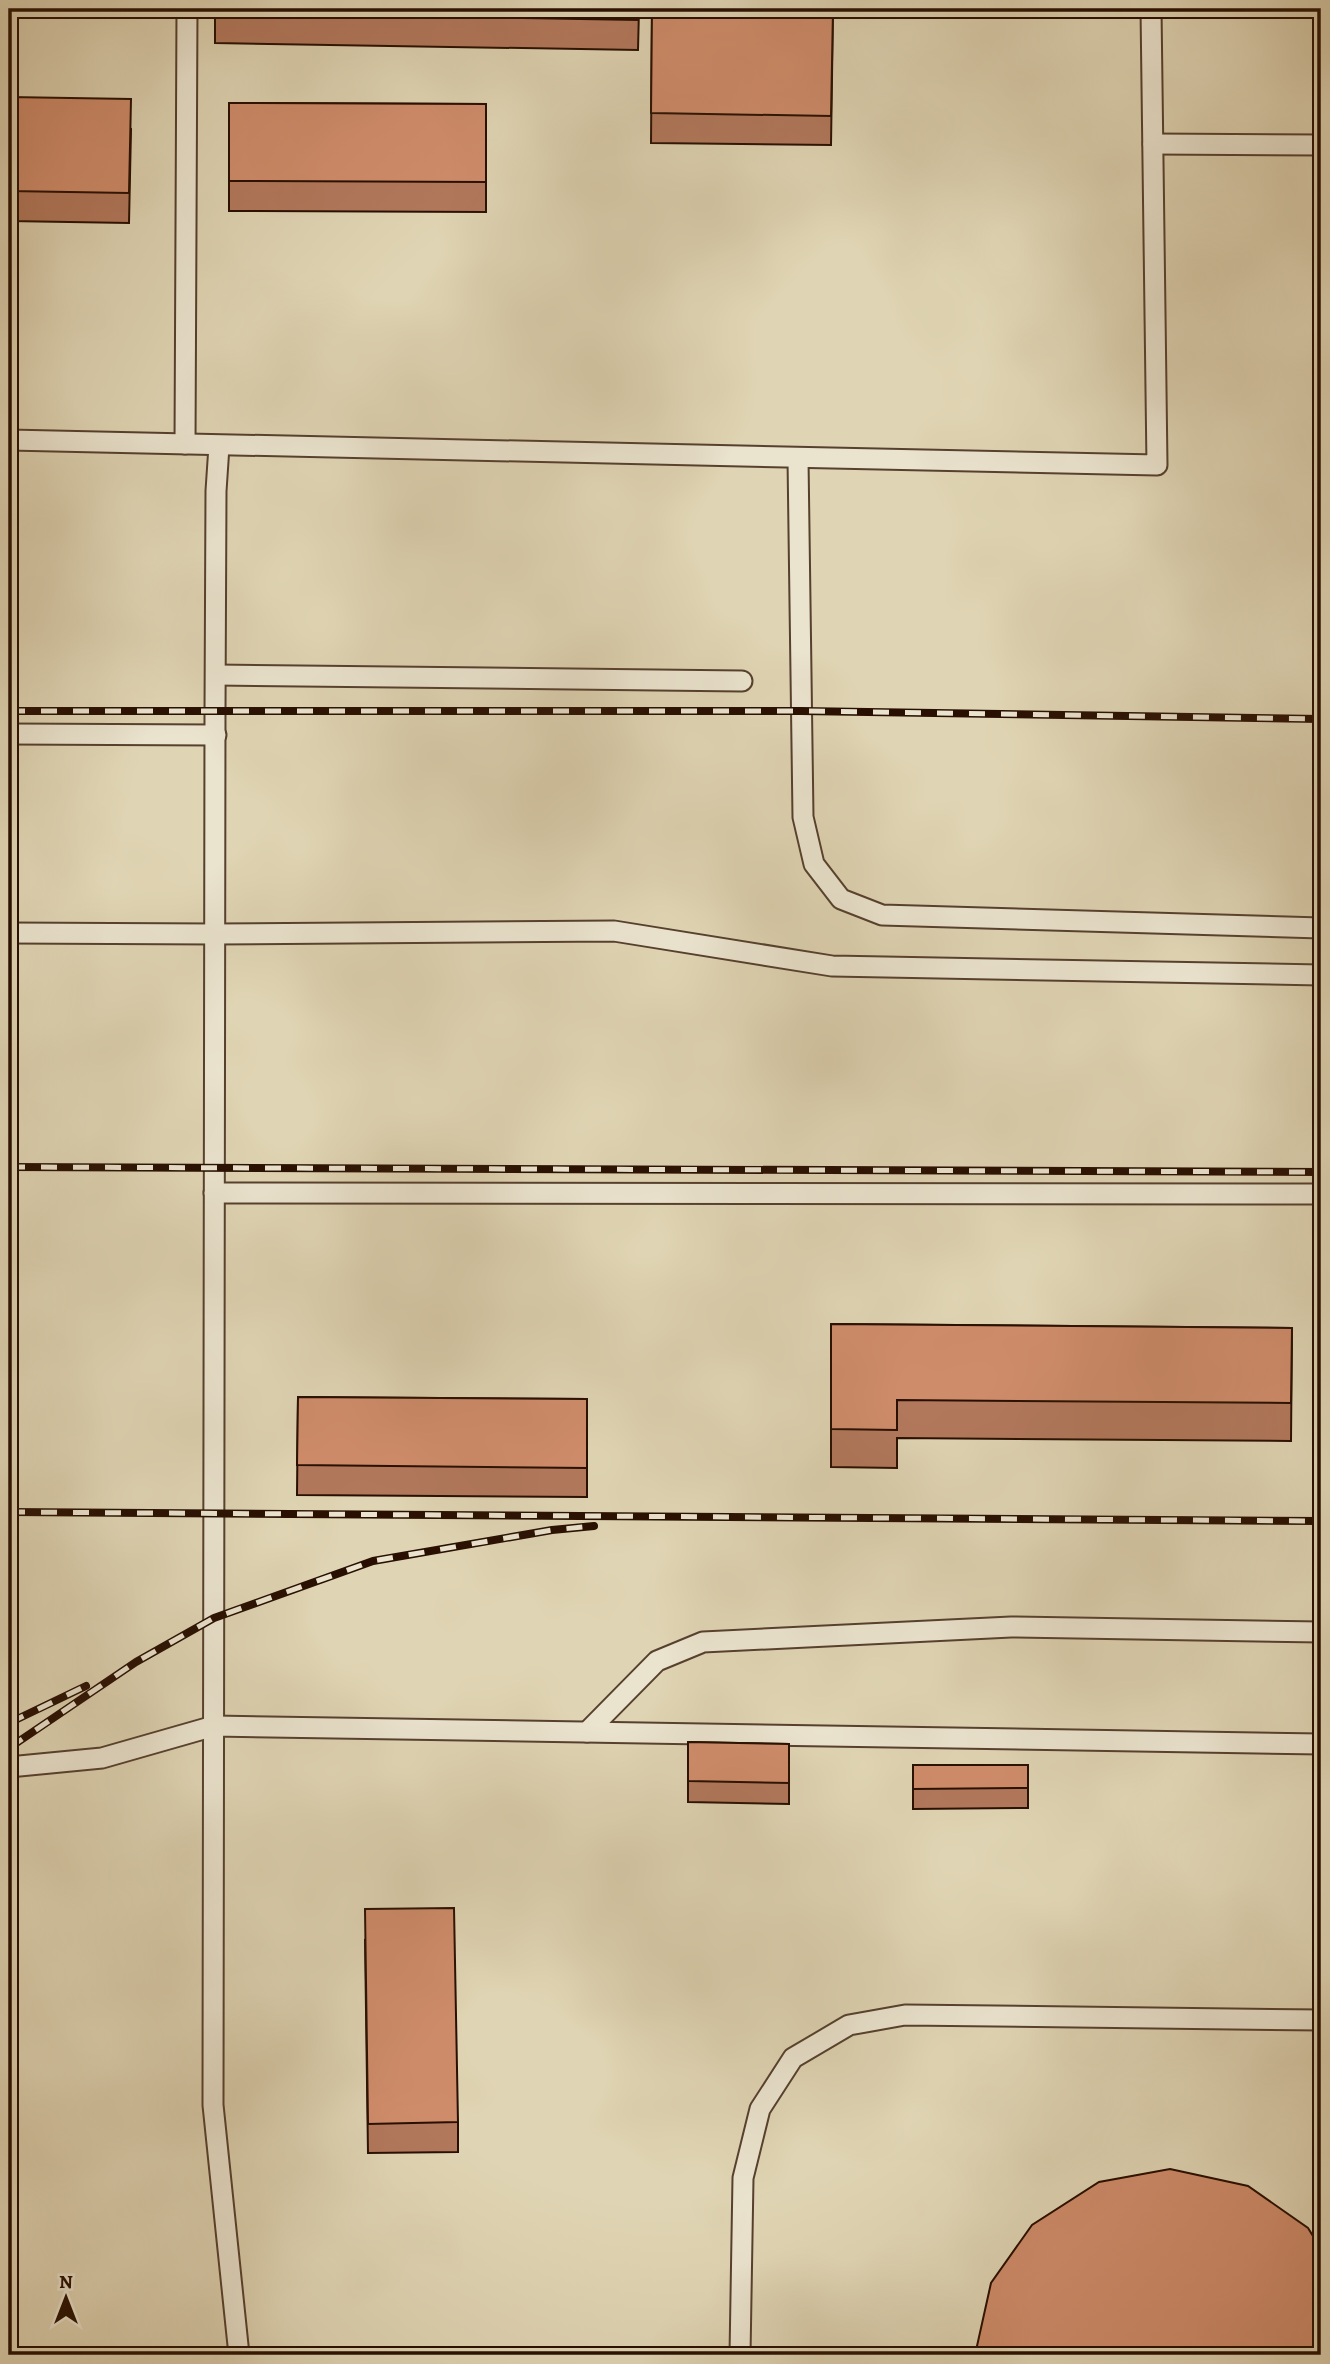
<svg xmlns="http://www.w3.org/2000/svg" width="1330" height="2364" font-family="Alegreya,serif">
	<rect width="100%" height="100%" fill="#dfd4b3"/>
	<filter id="stains"><feTurbulence type="fractalNoise" baseFrequency=".00286" numOctaves="4"/><feColorMatrix values="0 0 0 0 .2 0 0 0 0 .09 0 0 0 0 .02 0 0 0 .5 -.17"/></filter>
	<radialGradient id="worn" r=".72"><stop offset=".6" stop-color="#630" stop-opacity="0"/><stop offset="1" stop-color="#630" stop-opacity=".3"/></radialGradient>
	<g fill="none" stroke-linecap="round" stroke-linejoin="round">
		<defs>
			<g id="lane">
				<polyline points="1153,144 1321,145"/>
				<polyline points="9,440 1157,465 1151,9"/>
				<polyline points="185,444 187,9"/>
				<polyline points="219,446 216,491 215,712 213,2105 239,2355"/>
				<polyline points="798,459 803,817 814,864 841,899 882,915 1321,928"/>
				<polyline points="216,675 742,681"/>
				<polyline points="9,734 216,735"/>
				<polyline points="9,933 215,934 614,931 832,966 1321,975"/>
				<polyline points="214,1193 1321,1194"/>
				<polyline points="587,1732 657,1661 703,1642 1011,1627 1321,1632"/>
				<polyline points="9,1767 102,1758 214,1726 1321,1744"/>
				<polyline points="740,2355 743,2178 760,2109 793,2058 849,2025 905,2015 1321,2020"/>
			</g>
		</defs>
		<use href="#lane" stroke="#56402e" stroke-width="23"/>
		<use href="#lane" stroke="#eae3ce" stroke-width="19"/>
		<defs>
			<g id="rail">
				<polyline points="9,711 801,711 1321,719"/>
				<polyline points="9,1167 1321,1172"/>
				<polyline points="9,1512 1321,1521"/>
				<polyline points="9,1723 86,1686"/>
				<polyline points="9,1748 136,1662 214,1618 373,1561 552,1530 594,1526"/>
			</g>
		</defs>
		<use href="#rail" stroke="#280f01" stroke-width="8"/>
		<use href="#rail" stroke="#eae3ce" stroke-width="5" stroke-dasharray="16" stroke-linecap="butt"/>
	</g>
	<g fill="#b2785c" stroke="#280f01" stroke-width="2">
		<polygon points="215,9 639,9 638,50 215,43"/>
		<polygon points="652,9 833,9 831,145 651,143"/>
		<polygon points="9,97 131,129 129,223 9,221"/>
		<polygon points="229,103 486,104 486,212 229,211"/>
		<polygon points="831,1324 1292,1328 1291,1441 897,1438 897,1468 831,1467"/>
		<polygon points="298,1397 587,1399 587,1497 297,1495"/>
		<polygon points="688,1742 789,1744 789,1804 688,1802"/>
		<polygon points="913,1765 1028,1765 1028,1808 913,1809"/>
		<polygon points="365,1939 458,2122 458,2152 368,2153"/>
	</g>
	<g fill="#cf8c6b" stroke="#280f01" stroke-width="2">
		<polygon points="215,9 639,9 638,20 215,13"/>
		<polygon points="652,9 833,9 831,116 651,113"/>
		<polygon points="9,97 131,99 129,193 9,191"/>
		<polygon points="229,103 486,104 486,182 229,181"/>
		<polygon points="831,1324 1292,1328 1291,1403 897,1400 897,1430 831,1429"/>
		<polygon points="298,1397 587,1399 587,1468 297,1465"/>
		<polygon points="688,1742 789,1744 789,1783 688,1781"/>
		<polygon points="913,1765 1028,1765 1028,1788 913,1789"/>
		<polygon points="454,1908 458,2122 368,2124 365,1909"/>
		<polygon points="1170,2169 1248,2186 1308,2228 1321,2249 1321,2355 975,2355 991,2283 1032,2225 1099,2182"/>
	</g>
	<rect width="1330" height="2364" fill="none" stroke="#dfd4b3" stroke-width="35"/>
	<rect x="10" y="10" width="1309" height="2343" fill="none" stroke="#280f01" stroke-width="3.5"/>
	<rect x="18" y="18" width="1295" height="2329" fill="none" stroke="#280f01" stroke-width="2"/>
	<g transform="translate(66 2298)" stroke="#eae3ce" stroke-width="5" paint-order="stroke">
	<path d="M0-5L12 26L0 18L-12 26Z" fill="#280f01"/>
	<text y="-10" font-size="19" font-weight="bold" text-anchor="middle" fill="#280f01">N</text>
	</g>
	<rect width="100%" height="100%" filter="url(#stains)"/>
	<rect width="100%" height="100%" fill="url(#worn)"/>
</svg>
